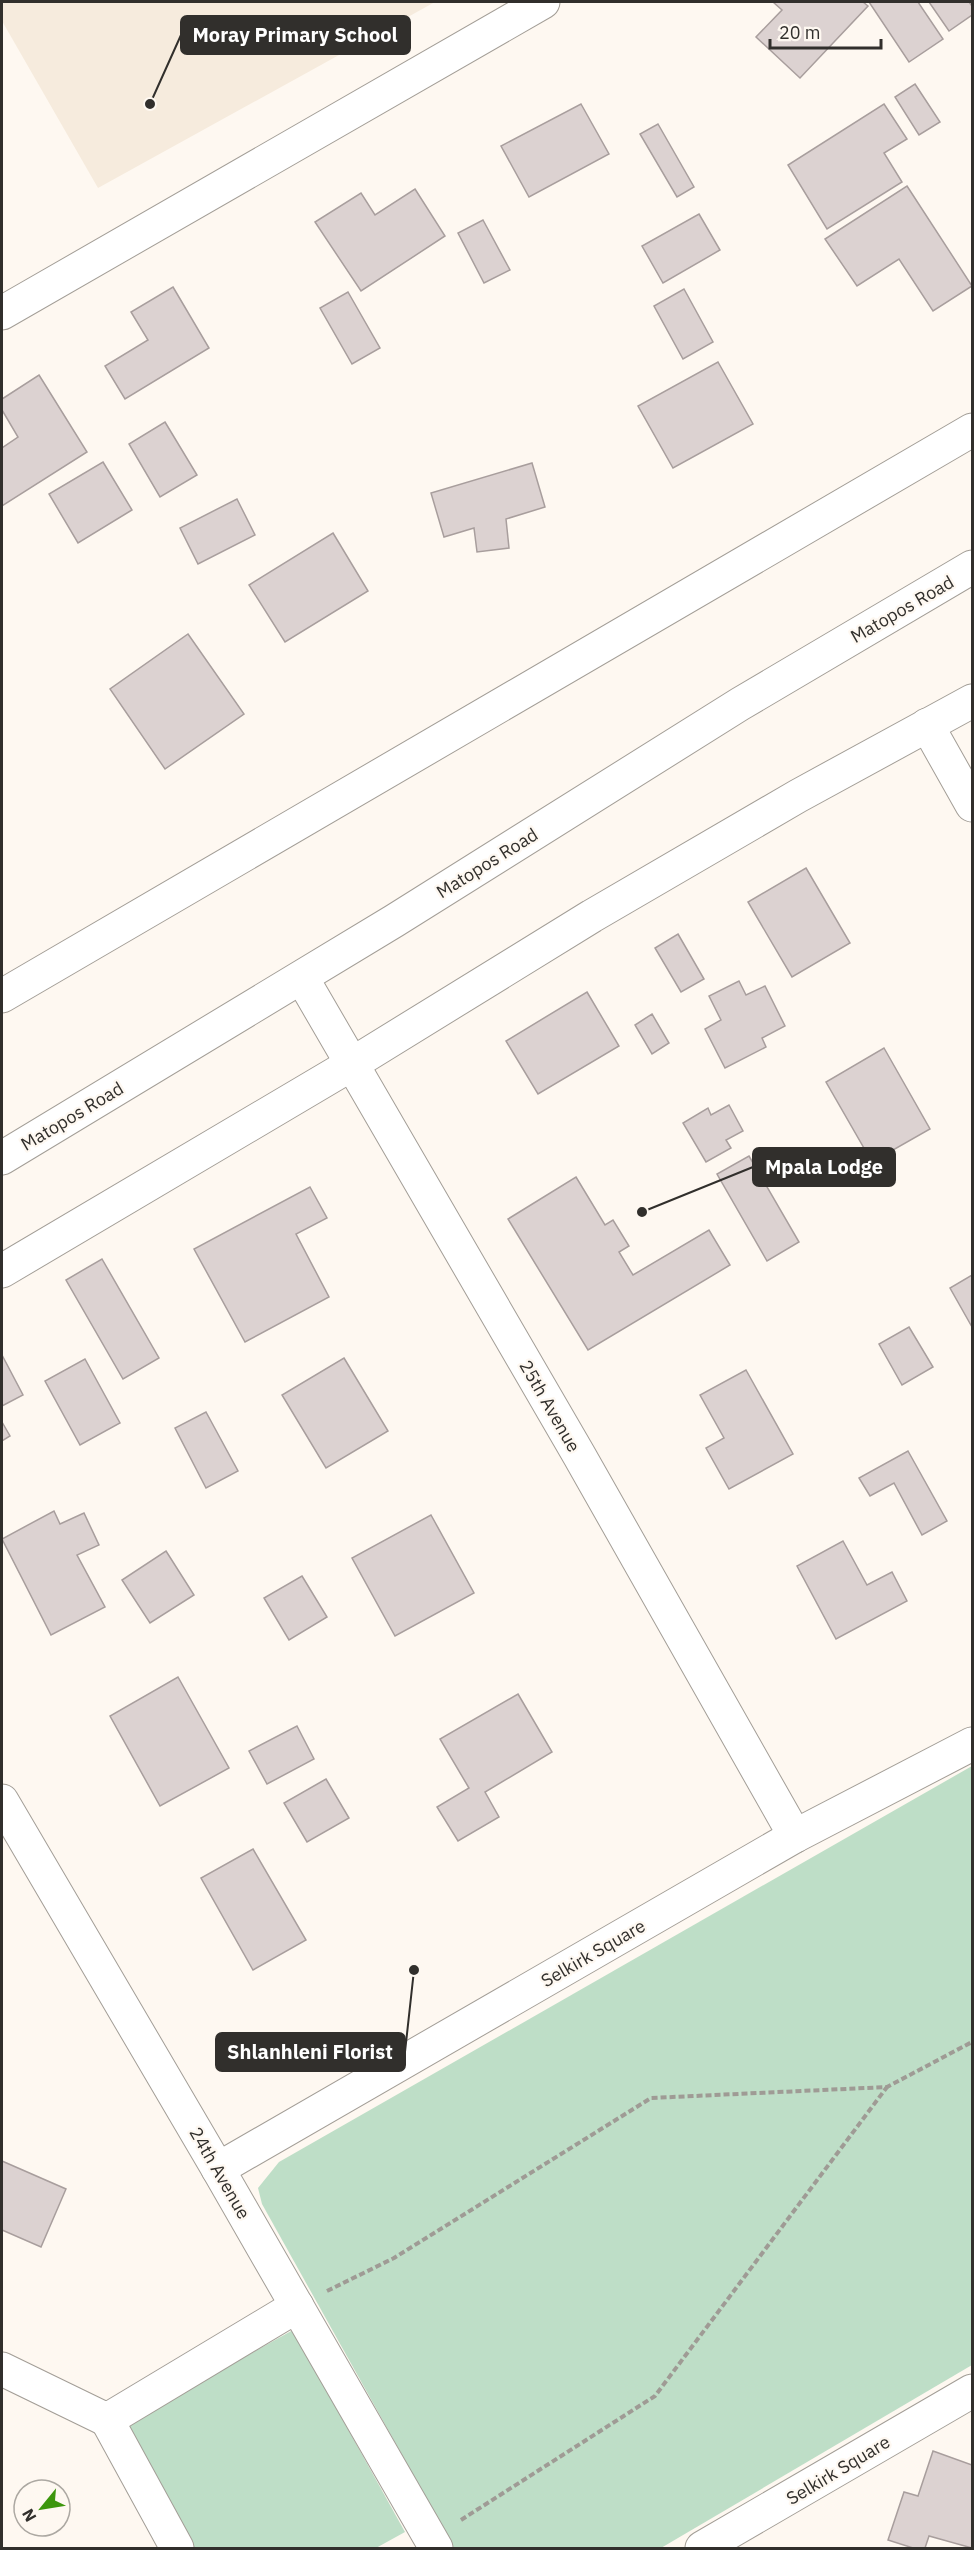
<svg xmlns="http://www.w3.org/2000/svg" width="974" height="2550" font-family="'IBM Plex Sans',sans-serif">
	<rect width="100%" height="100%" fill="#fef8f1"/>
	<polygon fill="#f6ebdd" points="2,2 435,2 98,188 2,21"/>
	<g fill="#bedec7">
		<polygon points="972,1766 972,2365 661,2548 454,2548 262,2204 258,2188 279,2162"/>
		<polygon points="293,2330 405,2532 376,2548 194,2548 125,2424"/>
	</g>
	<g fill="#dcd2d1" stroke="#a89e9d" stroke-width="1.5">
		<polygon points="773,2 863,2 868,6 800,78 756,37 782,10"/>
		<polygon points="869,2 918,2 943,39 909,62"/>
		<polygon points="929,2 969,2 972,6 972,15 949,31"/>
		<polygon points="915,84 940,122 919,135 895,97"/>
		<polygon points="581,104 609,154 529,197 501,146"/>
		<polygon points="884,104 907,139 884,153 902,182 827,229 788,165"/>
		<polygon points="658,124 694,187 677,197 640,134"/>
		<polygon points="907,186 972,286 933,311 899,259 857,286 825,239"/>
		<polygon points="415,189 445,236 361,291 315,222 361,193 375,215"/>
		<polygon points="699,214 720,250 663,283 642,246"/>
		<polygon points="483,220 510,270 484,283 458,233"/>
		<polygon points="173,287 209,348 125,399 105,366 148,340 131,312"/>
		<polygon points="684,289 713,342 683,359 654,306"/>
		<polygon points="348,292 380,348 352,364 320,308"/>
		<polygon points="718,362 753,424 673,468 638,406"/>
		<polygon points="39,375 87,452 2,506 2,448 18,437 2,410 2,399"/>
		<polygon points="165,422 197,475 160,497 129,444"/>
		<polygon points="103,462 132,510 78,543 49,494"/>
		<polygon points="532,463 545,507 506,519 509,548 477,552 474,528 444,537 431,493"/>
		<polygon points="237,499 255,535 198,564 180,528"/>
		<polygon points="333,533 368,591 285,642 249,585"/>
		<polygon points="188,634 244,714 165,769 110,689"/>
		<polygon points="806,868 850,943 792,977 748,902"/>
		<polygon points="678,934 704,979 681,992 655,948"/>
		<polygon points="739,981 746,995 765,986 785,1026 762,1038 766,1047 725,1068 705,1029 721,1020 709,996"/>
		<polygon points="587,992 619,1046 538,1094 506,1041"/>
		<polygon points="652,1014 669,1043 652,1054 635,1025"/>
		<polygon points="884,1048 930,1129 872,1162 826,1082"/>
		<polygon points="729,1105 743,1131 726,1140 731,1148 706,1162 683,1123 708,1108 711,1115"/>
		<polygon points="749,1156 799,1242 767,1261 717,1174"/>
		<polygon points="576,1177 605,1225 613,1220 629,1246 619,1252 633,1275 709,1230 730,1265 588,1350 508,1219"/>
		<polygon points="310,1187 327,1218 296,1234 329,1297 245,1342 194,1249"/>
		<polygon points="102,1259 159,1358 123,1379 66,1280"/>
		<polygon points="972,1275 972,1327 950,1288"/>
		<polygon points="909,1327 933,1367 902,1385 879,1344"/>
		<polygon points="2,1355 23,1395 2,1406"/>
		<polygon points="344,1358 388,1431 326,1468 282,1395"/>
		<polygon points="85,1359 120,1423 80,1445 45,1381"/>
		<polygon points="746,1370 793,1454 729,1489 706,1448 724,1438 700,1395"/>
		<polygon points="206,1412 238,1471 206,1488 175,1428"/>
		<polygon points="2,1422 10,1436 2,1441"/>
		<polygon points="908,1451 947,1521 922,1535 894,1483 870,1496 859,1478"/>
		<polygon points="54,1511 60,1524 84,1513 99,1545 77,1555 105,1607 51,1635 2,1539"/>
		<polygon points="431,1515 474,1593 395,1636 352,1558"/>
		<polygon points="843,1541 867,1585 892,1572 907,1601 836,1639 797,1566"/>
		<polygon points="166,1551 194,1595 150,1623 122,1580"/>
		<polygon points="302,1576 327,1617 289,1640 264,1598"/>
		<polygon points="178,1677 229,1768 160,1806 110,1716"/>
		<polygon points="518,1694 552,1752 485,1792 499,1817 458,1841 437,1807 469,1788 440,1739"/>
		<polygon points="297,1726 314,1759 267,1784 249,1751"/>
		<polygon points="326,1779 349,1818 307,1842 284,1803"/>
		<polygon points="253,1849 306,1940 253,1970 201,1878"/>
		<polygon points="2,2161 66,2189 41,2247 2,2230"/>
		<polygon points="933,2451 972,2465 972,2548 929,2536 925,2548 913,2548 888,2540 904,2492 918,2496"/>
	</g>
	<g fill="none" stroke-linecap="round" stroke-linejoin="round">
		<defs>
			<g id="street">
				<polyline points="2,313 543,2"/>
				<polyline points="927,725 972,805"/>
				<polyline points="302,978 579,1455 795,1836"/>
				<polyline points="2,996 972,430"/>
				<polyline points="2,1271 352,1064 592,916 798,796 972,701"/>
				<polyline points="2,1801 218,2169 436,2548"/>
				<polyline points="218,2169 795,1836 972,1744"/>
				<polyline points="2,2369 107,2420 297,2306"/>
				<polyline points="107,2420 177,2548"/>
				<polyline points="702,2548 972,2391"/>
			</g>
			<polyline id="secondary" points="2,1158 394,921 740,704 972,567"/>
		</defs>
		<use href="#street" stroke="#a39e97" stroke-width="35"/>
		<use href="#secondary" stroke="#a39e97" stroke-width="35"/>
		<g stroke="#9f9b95" stroke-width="4" stroke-dasharray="6 3" stroke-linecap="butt">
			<polyline points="327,2291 394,2258 651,2098 887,2087 972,2042"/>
			<polyline points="461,2520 655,2396 887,2087"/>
		</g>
		<use href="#street" stroke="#fff" stroke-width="33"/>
		<use href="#secondary" stroke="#fff" stroke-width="33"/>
	</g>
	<g text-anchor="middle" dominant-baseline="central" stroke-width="4.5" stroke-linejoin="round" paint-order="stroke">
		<g font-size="18" fill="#312f2c" stroke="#fef8f1">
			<text transform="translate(902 609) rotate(-30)">Matopos Road</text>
			<text transform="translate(487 863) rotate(-32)">Matopos Road</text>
			<text transform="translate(72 1116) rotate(-31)">Matopos Road</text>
			<text transform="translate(550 1406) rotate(60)">25th Avenue</text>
			<text transform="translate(593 1953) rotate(-30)">Selkirk Square</text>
			<text transform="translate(220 2173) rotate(60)">24th Avenue</text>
			<text transform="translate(838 2470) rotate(-31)">Selkirk Square</text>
		</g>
	</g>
	<path fill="none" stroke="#312f2c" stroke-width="2" d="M150 104L181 35M642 1212L753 1167M414 1970L405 2052"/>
	<g fill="#312f2c" stroke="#fef8f1" stroke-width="2">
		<circle cx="150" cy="104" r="6"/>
		<circle cx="642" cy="1212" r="6"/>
		<circle cx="414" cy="1970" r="6"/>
	</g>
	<g fill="#312f2c" stroke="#312f2c" stroke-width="2">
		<rect x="181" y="16" width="229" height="38" rx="6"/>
		<rect x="753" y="1148" width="142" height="38" rx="6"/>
		<rect x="216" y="2033" width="189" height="38" rx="6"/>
	</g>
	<g font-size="20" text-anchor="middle" font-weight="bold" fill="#fff">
		<text x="295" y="42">Moray Primary School</text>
		<text x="824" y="1174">Mpala Lodge</text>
		<text x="310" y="2059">Shlanhleni Florist</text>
	</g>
	<rect width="974" height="2550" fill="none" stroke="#312f2c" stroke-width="6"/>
	<g transform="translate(42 2508) rotate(240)"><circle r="28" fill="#fef8f1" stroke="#aca8a2" stroke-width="1.5"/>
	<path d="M0-4.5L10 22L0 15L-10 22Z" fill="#3d960d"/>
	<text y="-9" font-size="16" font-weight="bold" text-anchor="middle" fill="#312f2c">N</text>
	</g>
	<path d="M770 39v9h111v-9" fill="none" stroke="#312f2c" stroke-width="3"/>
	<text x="779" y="39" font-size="18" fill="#312f2c" stroke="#fef8f1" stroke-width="4.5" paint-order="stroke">20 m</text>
</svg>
